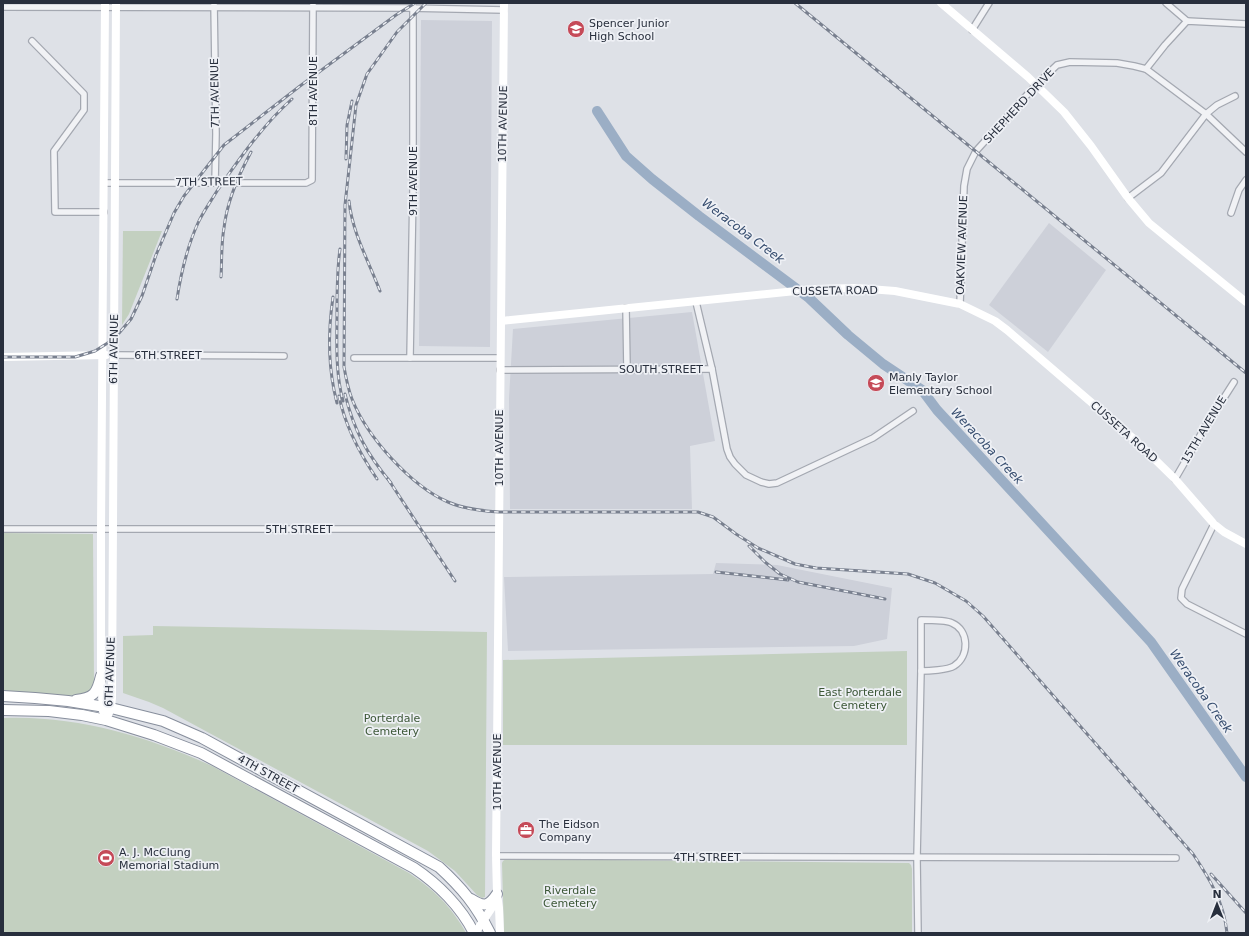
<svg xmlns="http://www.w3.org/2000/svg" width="1249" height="936" font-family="'DejaVu Sans',sans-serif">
	<rect width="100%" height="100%" fill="#dee1e7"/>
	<g fill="#cdd0d9">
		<polygon points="421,20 492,21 490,347 419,346"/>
		<polygon points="1049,223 1106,270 1048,352 989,305"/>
		<polygon points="692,312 715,441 690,446 692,509 510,509 509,398 513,329"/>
		<polygon points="716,563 777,565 892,588 887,639 854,646 508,651 504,577 713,574"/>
	</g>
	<g fill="#c3d0c0">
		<polygon points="123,231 162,231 129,314 122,325"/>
		<polygon points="3,533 93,534 94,684 92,691 85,694 75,696 3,694"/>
		<polygon points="153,626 487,632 485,897 482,898 477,895 455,871 428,851 163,708 149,702 123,693 123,636 153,635"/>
		<polygon points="907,651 907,745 503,745 503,660"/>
		<path d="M3 718C75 715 147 736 212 766L409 873C434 890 451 906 466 933H3Z"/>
		<polygon points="506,859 909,863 911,865 912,869 912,933 504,933 502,863 503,861"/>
	</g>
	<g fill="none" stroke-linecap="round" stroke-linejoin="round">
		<polyline stroke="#9baec5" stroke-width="10" points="597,111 626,156 652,179 699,216 809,298 848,335 883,364 922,390 937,410 1151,642 1246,777"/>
		<defs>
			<g id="street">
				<polyline points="214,3 216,134 215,183"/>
				<polyline points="1166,3 1187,21"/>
				<polyline points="3,7 408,8 504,10"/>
				<polyline points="972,30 989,3"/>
				<polyline points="32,41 84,94 84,110 54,151 55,212 104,212"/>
				<polyline points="1146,69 1165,45 1187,21 1246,24"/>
				<polyline points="104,183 306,183 312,180 313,3"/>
				<polyline points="1128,198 1161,173 1206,114 1217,105 1235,96"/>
				<polyline points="1231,213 1239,190 1246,180"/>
				<polyline points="696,302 712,369 727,449 730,457 735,464 746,475 761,482 769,484 777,483 873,438 913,411"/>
				<polyline points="960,304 964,186 967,169 976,151 1036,85 1057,65 1070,62 1117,63 1134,66 1146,69 1206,114 1246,152"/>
				<polyline points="626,308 627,369"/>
				<polyline points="113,355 284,356"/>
				<polyline points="354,358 500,358"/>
				<polyline points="410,358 413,189 413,3"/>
				<polyline points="500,370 712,369"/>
				<polyline points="1175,479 1204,429 1234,382"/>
				<polyline points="1214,524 1182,589 1181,598 1187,604 1246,634"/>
				<polyline points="3,529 498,529"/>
				<path d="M921 620C928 620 946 620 952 623 969 630 970 656 954 666 948 670 928 671 921 671Z"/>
				<polyline points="496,856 1176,858"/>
				<polyline points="918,933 917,858 921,671"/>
			</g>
			<g id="highway">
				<path d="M3 696 35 698 68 701 111 708 163 721 202 738 439 867C462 888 476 905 490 933"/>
				<path d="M76 700C94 698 97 693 101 676"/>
				<path d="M3 710 49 711 82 715 106 720 154 735 201 753 414 868C438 884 461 907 474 933"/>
				<path d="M471 899C484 907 488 907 497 894"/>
			</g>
		</defs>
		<use href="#street" stroke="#a4a8b1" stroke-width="8"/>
		<use href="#highway" stroke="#878e9c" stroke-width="12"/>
		<use href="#street" stroke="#f1f2f5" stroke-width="5.5"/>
		<g stroke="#fff" stroke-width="8">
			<polyline points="941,3 1028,77 1064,112 1091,146 1128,198 1149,223 1246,302"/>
			<polyline points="501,321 815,289 856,288 895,291 960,304 995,321 1007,330 1134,439 1175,479 1214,524 1224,532 1246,544"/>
			<polyline points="3,357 106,355"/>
			<polyline points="103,711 101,676 101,529 105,3"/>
			<polyline points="106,720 111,708 112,698 116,3"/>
			<polyline points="475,933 495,903 496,896"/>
			<polyline points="500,933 499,908 497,894 496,856 504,3"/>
		</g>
		<use href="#highway" stroke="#fff" stroke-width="10"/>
		<defs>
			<g id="rail">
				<path d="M426 3 397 32 367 74 356 105 345 205 344 367C346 378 348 389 352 399 367 437 411 486 448 502 464 509 482 511 499 512H698L713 517 736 534 758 548 795 564 816 568 908 574 935 583 966 601 983 616 1193 854C1210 879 1224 903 1227 933"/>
				<polyline points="795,3 1246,373"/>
				<polyline points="346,159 347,125 352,101"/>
				<path d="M349 201C352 232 369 262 380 291"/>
				<path d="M340 249C337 270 337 291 337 311 337 341 335 371 343 401"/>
				<path d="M221 277C222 261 221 244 224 228 227 201 238 176 251 152"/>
				<path d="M333 297C328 331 328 369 337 403"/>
				<path d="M177 299C181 273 187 247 198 223 203 212 211 201 217 191 239 159 263 125 292 99"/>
				<polyline points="3,357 75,357 95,351 114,339 131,319 142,296 156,255 174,213 184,196 224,145 300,86 396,15 415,3"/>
				<path d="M345 394C354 431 367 454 391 483"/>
				<path d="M339 396C345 426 360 454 377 479"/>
				<polyline points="388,479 455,581"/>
				<polyline points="749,546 765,562 780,574 798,582 885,599"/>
				<polyline points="716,572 788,580"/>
				<polyline points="1211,874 1246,913"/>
			</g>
		</defs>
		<use href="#rail" stroke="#79808f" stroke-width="3"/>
		<use href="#rail" stroke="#eef0f5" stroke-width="1.5" stroke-dasharray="4.5" stroke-linecap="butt"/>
	</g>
	<defs>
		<symbol id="school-disc" viewBox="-11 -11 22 22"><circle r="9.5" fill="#c54a58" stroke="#eef0f5"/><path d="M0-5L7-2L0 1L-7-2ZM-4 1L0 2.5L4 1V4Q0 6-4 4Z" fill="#fff"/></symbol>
		<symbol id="office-disc" viewBox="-11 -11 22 22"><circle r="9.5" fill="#c54a58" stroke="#eef0f5"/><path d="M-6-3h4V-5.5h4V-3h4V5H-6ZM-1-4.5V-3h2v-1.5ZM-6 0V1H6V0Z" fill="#fff"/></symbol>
		<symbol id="stadium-disc" viewBox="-11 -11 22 22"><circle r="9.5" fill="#c54a58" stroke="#eef0f5"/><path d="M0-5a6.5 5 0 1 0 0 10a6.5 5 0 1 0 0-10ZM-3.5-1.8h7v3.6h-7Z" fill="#fff"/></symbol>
	</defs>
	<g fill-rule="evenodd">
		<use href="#school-disc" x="566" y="19" width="20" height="20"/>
		<use href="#school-disc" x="866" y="373" width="20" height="20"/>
		<use href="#office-disc" x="516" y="820" width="20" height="20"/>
		<use href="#stadium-disc" x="96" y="848" width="20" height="20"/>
	</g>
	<g text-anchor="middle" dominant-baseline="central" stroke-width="3.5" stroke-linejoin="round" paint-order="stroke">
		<g font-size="11" fill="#282f3d" stroke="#eef0f5" text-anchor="start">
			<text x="589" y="23">Spencer Junior<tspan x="589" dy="13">High School</tspan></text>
			<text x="889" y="377">Manly Taylor<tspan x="889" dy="13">Elementary School</tspan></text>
			<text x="539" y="824">The Eidson<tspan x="539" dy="13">Company</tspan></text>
			<text x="119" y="852">A. J. McClung<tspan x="119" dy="13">Memorial Stadium</tspan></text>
		</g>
		<g font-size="11" fill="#282f3d" stroke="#eef0f5">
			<text transform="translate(313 91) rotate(-90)">8TH AVENUE</text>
			<text transform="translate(215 93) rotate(-91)">7TH AVENUE</text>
			<text transform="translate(1019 106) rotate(-47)">SHEPHERD DRIVE</text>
			<text transform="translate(503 124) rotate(-89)">10TH AVENUE</text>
			<text transform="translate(413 181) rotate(-90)">9TH AVENUE</text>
			<text transform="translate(209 182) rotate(-1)">7TH STREET</text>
			<text transform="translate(962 245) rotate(-88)">OAKVIEW AVENUE</text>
			<text transform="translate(835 291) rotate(-1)">CUSSETA ROAD</text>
			<text transform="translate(114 349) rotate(-89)">6TH AVENUE</text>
			<text x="168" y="355">6TH STREET</text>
			<text x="661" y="369">SOUTH STREET</text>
			<text transform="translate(1204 430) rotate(-59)">15TH AVENUE</text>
			<text transform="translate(1124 432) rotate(42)">CUSSETA ROAD</text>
			<text transform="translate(499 448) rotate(-90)">10TH AVENUE</text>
			<text x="299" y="529">5TH STREET</text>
			<text transform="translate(110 672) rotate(-88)">6TH AVENUE</text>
			<text transform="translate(497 772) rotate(-90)">10TH AVENUE</text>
			<text transform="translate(268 774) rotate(29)">4TH STREET</text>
			<text x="707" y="857">4TH STREET</text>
		</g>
		<g font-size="11" fill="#3c5737" stroke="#eef0f5">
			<text x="860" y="692">East Porterdale<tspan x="860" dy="13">Cemetery</tspan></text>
			<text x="392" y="718">Porterdale<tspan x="392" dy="13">Cemetery</tspan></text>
			<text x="570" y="890">Riverdale<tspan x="570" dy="13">Cemetery</tspan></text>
		</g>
		<g font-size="12" font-style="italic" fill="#354c6e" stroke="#eef0f5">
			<text transform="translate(743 231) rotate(37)">Weracoba Creek</text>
			<text transform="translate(987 446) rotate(47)">Weracoba Creek</text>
			<text transform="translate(1201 691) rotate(55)">Weracoba Creek</text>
		</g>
	</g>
	<rect width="1249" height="936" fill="none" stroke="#282f3d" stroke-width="8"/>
	<g transform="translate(1217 904)" stroke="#eef0f5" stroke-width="3" paint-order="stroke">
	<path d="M0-3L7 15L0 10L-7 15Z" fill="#282f3d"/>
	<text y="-6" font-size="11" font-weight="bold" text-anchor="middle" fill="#282f3d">N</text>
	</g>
</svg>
